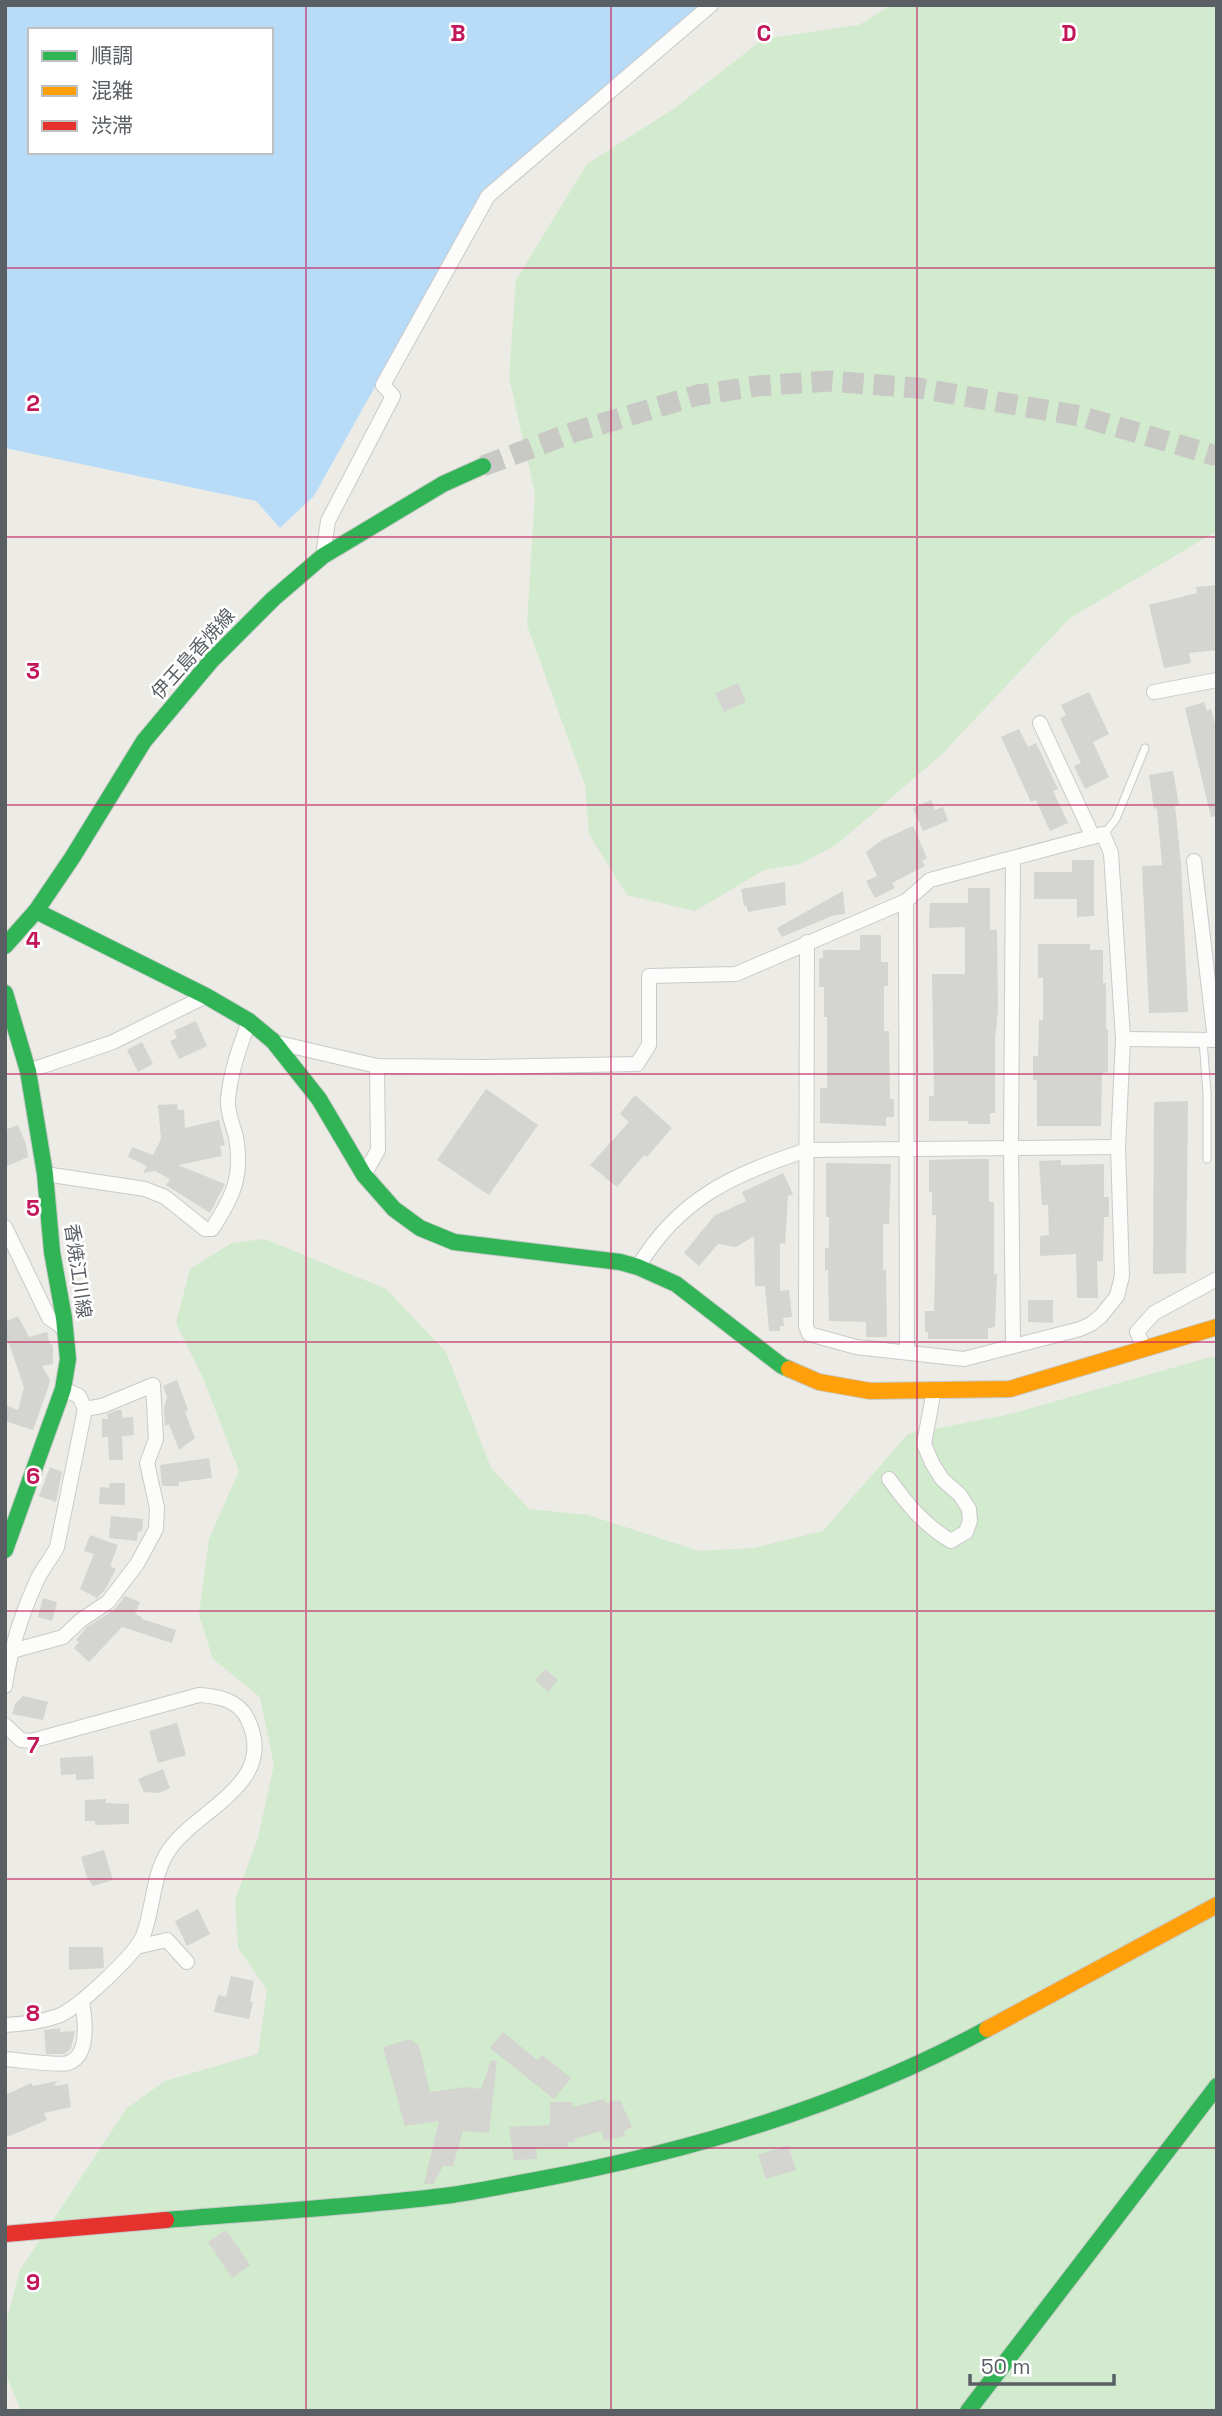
<svg xmlns="http://www.w3.org/2000/svg" width="1222" height="2416" font-family="'Space Grotesk','Noto Sans JP',sans-serif">
	<rect width="100%" height="100%" fill="#ecebe5"/>
	<g fill="#d2eace">
		<polygon points="891,5 1217,5 1217,531 1070,618 941,755 836,845 800,864 764,870 695,911 627,895 589,834 585,785 527,625 535,494 509,377 516,280 587,164 675,108 763,39 859,25"/>
		<polygon points="265,1239 386,1289 446,1352 491,1468 529,1509 588,1515 699,1551 754,1548 823,1531 908,1434 1011,1414 1207,1358 1217,1357 1217,2411 21,2411 7,2377 5,2339 5,2327 20,2270 127,2108 165,2081 258,2054 267,1990 238,1948 235,1900 258,1838 274,1765 260,1697 213,1659 199,1615 209,1539 239,1471 203,1378 176,1323 190,1269 232,1243"/>
	</g>
	<path fill="#b8dcf7" fill-rule="evenodd" d="M5 5H700L479 200 314 496 280 528 256 501 5 448ZM30 30H271V152H30Z"/>
	<g fill="#d4d4d0">
		<polygon points="1217,585 1217,650 1189,653 1191,663 1164,668 1149,605 1197,593 1196,587"/>
		<polygon points="738,683 746,702 724,712 715,693"/>
		<polygon points="1089,692 1109,734 1093,742 1109,777 1085,789 1074,766 1081,763 1060,718 1066,715 1061,705"/>
		<polygon points="1204,702 1207,711 1211,709 1217,731 1217,816 1211,817 1185,708"/>
		<polygon points="1019,729 1028,747 1036,743 1058,789 1053,791 1068,823 1050,831 1036,800 1031,802 1001,737"/>
		<polygon points="1173,771 1179,805 1175,806 1181,864 1188,1012 1149,1013 1142,866 1162,865 1157,808 1154,809 1149,775"/>
		<polygon points="931,800 935,810 943,807 948,821 923,831 913,808"/>
		<polygon points="913,826 927,858 922,861 925,866 892,883 895,888 875,898 866,881 877,876 866,852 882,840"/>
		<polygon points="1072,860 1094,860 1094,916 1077,917 1077,899 1034,899 1034,872 1072,872"/>
		<polygon points="785,882 786,905 748,912 746,905 744,906 741,889"/>
		<polygon points="968,888 990,888 990,930 997,930 998,1010 995,1040 995,1113 990,1113 990,1124 968,1124 968,1121 929,1121 929,1096 934,1096 932,974 965,974 965,927 929,928 930,903 968,903"/>
		<polygon points="843,891 845,914 834,915 782,937 777,928"/>
		<polygon points="860,935 881,935 881,962 888,962 888,986 884,986 884,1031 889,1031 890,1099 894,1099 894,1117 886,1117 886,1126 820,1123 820,1088 827,1088 827,1017 824,1017 824,987 819,987 819,959 823,958 823,950 860,950"/>
		<polygon points="1038,944 1090,944 1090,950 1103,950 1103,983 1106,983 1106,1029 1108,1029 1108,1072 1102,1073 1101,1126 1037,1126 1037,1080 1033,1080 1033,1056 1038,1056 1039,1020 1043,1020 1043,978 1038,978"/>
		<polygon points="196,1021 207,1046 179,1059 170,1041 177,1038 174,1031"/>
		<polygon points="142,1042 153,1064 138,1072 127,1050"/>
		<polygon points="486,1089 538,1125 489,1195 437,1160"/>
		<polygon points="635,1095 672,1128 647,1157 644,1155 617,1187 590,1165 629,1122 620,1114"/>
		<polygon points="1188,1101 1186,1273 1153,1274 1154,1102"/>
		<polygon points="177,1104 178,1110 184,1110 185,1128 219,1120 225,1145 220,1146 222,1156 178,1165 225,1184 210,1213 166,1185 170,1179 155,1171 143,1173 147,1166 128,1157 132,1147 153,1155 161,1139 158,1105"/>
		<polygon points="18,1125 26,1144 28,1157 5,1167 5,1130"/>
		<polygon points="969,1159 989,1159 989,1202 994,1202 994,1274 997,1274 995,1327 988,1328 988,1339 928,1339 928,1332 925,1332 925,1311 934,1311 935,1273 936,1215 932,1215 932,1192 929,1192 929,1160"/>
		<polygon points="1061,1160 1061,1165 1104,1164 1104,1197 1109,1197 1109,1217 1104,1217 1103,1262 1097,1261 1098,1298 1077,1298 1076,1254 1040,1256 1040,1236 1049,1235 1048,1205 1042,1205 1039,1161"/>
		<polygon points="826,1163 891,1164 889,1224 883,1224 883,1270 886,1270 887,1337 866,1337 866,1322 829,1321 828,1270 825,1270 825,1248 829,1248 829,1217 826,1217"/>
		<polygon points="783,1173 793,1194 788,1196 785,1244 780,1243 780,1291 789,1290 792,1317 783,1318 784,1326 780,1326 780,1331 769,1331 765,1286 755,1286 754,1236 736,1247 718,1244 699,1266 684,1253 714,1216 746,1201 742,1192"/>
		<polygon points="1028,1300 1053,1300 1053,1323 1028,1322"/>
		<polygon points="18,1316 29,1337 47,1332 50,1344 53,1345 53,1364 42,1366 50,1380 49,1385 33,1430 5,1421 5,1405 18,1410 24,1387 8,1341 5,1343 5,1322"/>
		<polygon points="177,1380 188,1410 185,1412 195,1438 179,1450 169,1424 165,1426 164,1408 167,1397 163,1386"/>
		<polygon points="117,1410 122,1410 122,1418 133,1417 134,1435 122,1436 123,1460 109,1460 108,1437 102,1437 102,1419 108,1419 107,1414"/>
		<polygon points="209,1458 212,1478 179,1482 179,1486 162,1486 160,1465"/>
		<polygon points="50,1467 62,1472 56,1502 39,1496"/>
		<polygon points="110,1483 125,1483 125,1505 99,1504 100,1487 109,1488"/>
		<polygon points="111,1516 143,1519 142,1531 138,1532 137,1541 109,1538"/>
		<polygon points="90,1535 118,1545 110,1566 116,1569 105,1590 97,1598 80,1589 94,1554 84,1551"/>
		<polygon points="125,1596 140,1602 135,1614 142,1617 142,1619 176,1630 172,1643 122,1627 89,1662 74,1648 79,1642 76,1640 87,1627 114,1610"/>
		<polygon points="43,1598 57,1602 52,1621 38,1617"/>
		<polygon points="545,1669 558,1680 548,1692 535,1680"/>
		<polygon points="23,1696 48,1702 43,1720 12,1714 15,1704"/>
		<polygon points="177,1723 186,1755 158,1763 149,1731"/>
		<polygon points="93,1756 94,1779 76,1780 76,1774 61,1775 60,1758"/>
		<polygon points="163,1769 170,1788 159,1793 144,1792 138,1779"/>
		<polygon points="106,1799 106,1803 129,1804 129,1824 95,1825 95,1821 85,1821 85,1800"/>
		<polygon points="104,1850 113,1880 93,1886 87,1877 81,1857"/>
		<polygon points="198,1909 210,1934 187,1946 175,1921"/>
		<polygon points="69,1947 103,1947 104,1968 69,1970"/>
		<polygon points="231,1976 254,1981 250,2002 253,2002 249,2019 214,2012 218,1995 226,1997"/>
		<polygon points="60,2028 60,2032 75,2031 71,2048 65,2054 46,2054 44,2030"/>
		<polygon points="503,2032 537,2060 542,2055 571,2078 554,2099 490,2048"/>
		<polygon points="410,2039 419,2046 430,2092 465,2087 481,2089 491,2060 497,2061 489,2133 463,2131 453,2166 443,2166 433,2184 424,2184 439,2121 405,2126 383,2047"/>
		<polygon points="57,2081 54,2086 68,2084 71,2107 44,2113 47,2120 5,2138 5,2095 31,2083 33,2086"/>
		<polygon points="604,2099 606,2103 620,2100 632,2127 624,2131 625,2136 604,2141 601,2131 575,2139 575,2142 568,2142 568,2147 536,2147 537,2159 514,2160 509,2127 550,2125 550,2102 573,2102 573,2107"/>
		<polygon points="788,2145 796,2170 766,2179 758,2155"/>
		<polygon points="226,2230 250,2265 232,2278 208,2242"/>
	</g>
	<g fill="none" stroke-linecap="round" stroke-linejoin="round">
		<polyline stroke="#c8c8c5" stroke-width="21" stroke-dasharray="21 10" stroke-linecap="butt" points="483,466 574,432 698,395 757,386 829,381 918,388 1080,416 1217,456"/>
		<defs>
			<g id="lane">
				<polyline points="1104,834 1116,819 1145,748"/>
				<polyline points="1203,1040 1207,1094 1207,1159"/>
			</g>
			<g id="street">
				<polyline points="323,556 328,521 393,396 383,385 488,196 711,5"/>
				<polyline points="1154,692 1217,680"/>
				<polyline points="1040,723 1093,837"/>
				<polyline points="1013,859 1011,1147 1013,1346"/>
				<polyline points="1194,861 1215,1040"/>
				<polyline points="906,901 907,1352"/>
				<polyline points="1123,1039 1217,1040"/>
				<polyline points="274,1042 377,1066 485,1067 637,1064 649,1045 649,976 736,974 906,901 930,880 1103,834 1111,853 1123,1039 1118,1147 1122,1276 1117,1296 1101,1316 1091,1324 1080,1329 964,1359 856,1347 809,1334 806,1326 807,942"/>
				<polyline points="28,1071 113,1042 206,996"/>
				<path d="M45 1174 145 1189 165 1197 205 1229H212C233 1197 243 1176 236 1137 233 1125 227 1112 228 1100 230 1073 240 1046 249 1021"/>
				<polyline points="364,1175 378,1150 377,1066"/>
				<polyline points="5,1227 49,1318 65,1329"/>
				<path d="M638 1267C679 1198 734 1174 807 1150L1118 1147"/>
				<polyline points="1144,1348 1137,1332 1154,1313 1217,1279"/>
				<path d="M889 1479C907 1504 924 1525 951 1541L966 1532 970 1521 969 1509 960 1495 942 1479 932 1463 924 1444 934 1390"/>
				<polyline points="12,1651 63,1637 81,1620 108,1602 137,1564 156,1529 157,1508 147,1463 156,1439 153,1385 102,1406 85,1409"/>
				<path d="M5 1686C10 1650 22 1613 37 1580 42 1569 51 1559 57 1547L85 1409 79 1396 63 1389"/>
				<path d="M5 1725 21 1740 31 1741 199 1695C218 1696 239 1700 248 1720 278 1784 198 1808 169 1850 152 1875 154 1908 143 1936 135 1955 77 2009 58 2016 41 2022 23 2024 5 2025"/>
				<polyline points="136,1947 167,1940 187,1962"/>
				<path d="M5 2059C19 2060 56 2066 68 2063 90 2056 85 2019 82 2002"/>
			</g>
			<g id="fast">
				<polyline points="36,911 206,996 249,1021 273,1041 319,1099 364,1175 394,1209 420,1228 454,1242 620,1262 638,1267 676,1284 782,1366 789,1369"/>
				<polyline points="5,946 36,911 72,858 144,741 211,661 273,599 323,556 443,484 483,466"/>
				<polyline points="5,993 28,1071 45,1174 52,1252 64,1318 68,1359 63,1389 5,1550"/>
				<path d="M166 2220C261 2212 358 2207 452 2195 480 2191 508 2185 536 2180 692 2151 847 2105 987 2029"/>
				<polyline points="968,2411 1217,2086"/>
			</g>
			<g id="slow">
				<polyline points="789,1369 819,1382 870,1391 1010,1389 1217,1327"/>
				<polyline points="987,2029 1217,1905"/>
			</g>
			<polyline id="jam" points="5,2234 166,2220"/>
		</defs>
		<use href="#lane" stroke="#c9cac9" stroke-width="9"/>
		<use href="#street" stroke="#c9cac9" stroke-width="16"/>
		<use href="#fast" stroke="#c7c9c7" stroke-width="18"/>
		<use href="#slow" stroke="#c7c9c7" stroke-width="18"/>
		<use href="#jam" stroke="#c7c9c7" stroke-width="18"/>
		<use href="#lane" stroke="#fcfcfb" stroke-width="7"/>
		<use href="#street" stroke="#fcfcfb" stroke-width="14"/>
		<use href="#fast" stroke="#30b455" stroke-width="16"/>
		<use href="#slow" stroke="#ff9f0a" stroke-width="16"/>
		<use href="#jam" stroke="#e5322d" stroke-width="16"/>
	</g>
	<path fill="none" stroke="#c2185b" stroke-width="2" stroke-opacity="0.55" d="M306 5V2411M611 5V2411M917 5V2411M5 268H1217M5 537H1217M5 805H1217M5 1074H1217M5 1342H1217M5 1611H1217M5 1879H1217M5 2148H1217"/>
	<g text-anchor="middle" dominant-baseline="central" stroke-width="5" stroke-linejoin="round" paint-order="stroke">
		<g font-size="19" fill="#5a5f64" stroke="#fff">
			<text transform="translate(193 654) rotate(-48)">伊王島香焼線</text>
			<text transform="translate(78 1271) rotate(82)">香焼江川線</text>
		</g>
	</g>
	<g font-size="23" text-anchor="middle" font-weight="bold" fill="#c2185b" stroke="#fff" stroke-width="5" stroke-linejoin="round" paint-order="stroke">
		<text x="458" y="41">B</text>
		<text x="764" y="41">C</text>
		<text x="1069" y="41">D</text>
		<text x="33" y="411">2</text>
		<text x="33" y="679">3</text>
		<text x="33" y="948">4</text>
		<text x="33" y="1216">5</text>
		<text x="33" y="1484">6</text>
		<text x="33" y="1753">7</text>
		<text x="33" y="2021">8</text>
		<text x="33" y="2290">9</text>
	</g>
	<rect width="1222" height="2416" fill="none" stroke="#5a5f64" stroke-width="14"/>
	<rect x="28" y="28" width="245" height="126" fill="#ffffff" stroke="#bdbfc1" stroke-width="2"/>
	<rect x="42" y="51" width="35" height="10" fill="#30b455" stroke="#bdbfc1" stroke-width="2"/>
	<text x="91" y="63" font-size="21" fill="#5a5f64">順調</text>
	<rect x="42" y="86" width="35" height="10" fill="#ff9f0a" stroke="#bdbfc1" stroke-width="2"/>
	<text x="91" y="98" font-size="21" fill="#5a5f64">混雑</text>
	<rect x="42" y="121" width="35" height="10" fill="#e5322d" stroke="#bdbfc1" stroke-width="2"/>
	<text x="91" y="133" font-size="21" fill="#5a5f64">渋滞</text>
	<path d="M970 2374v10h144v-10" fill="none" stroke="#5a5f64" stroke-width="3.5"/>
	<text x="981" y="2374" font-size="21" fill="#5a5f64" stroke="#ffffff" stroke-width="5" paint-order="stroke">50 m</text>
</svg>
